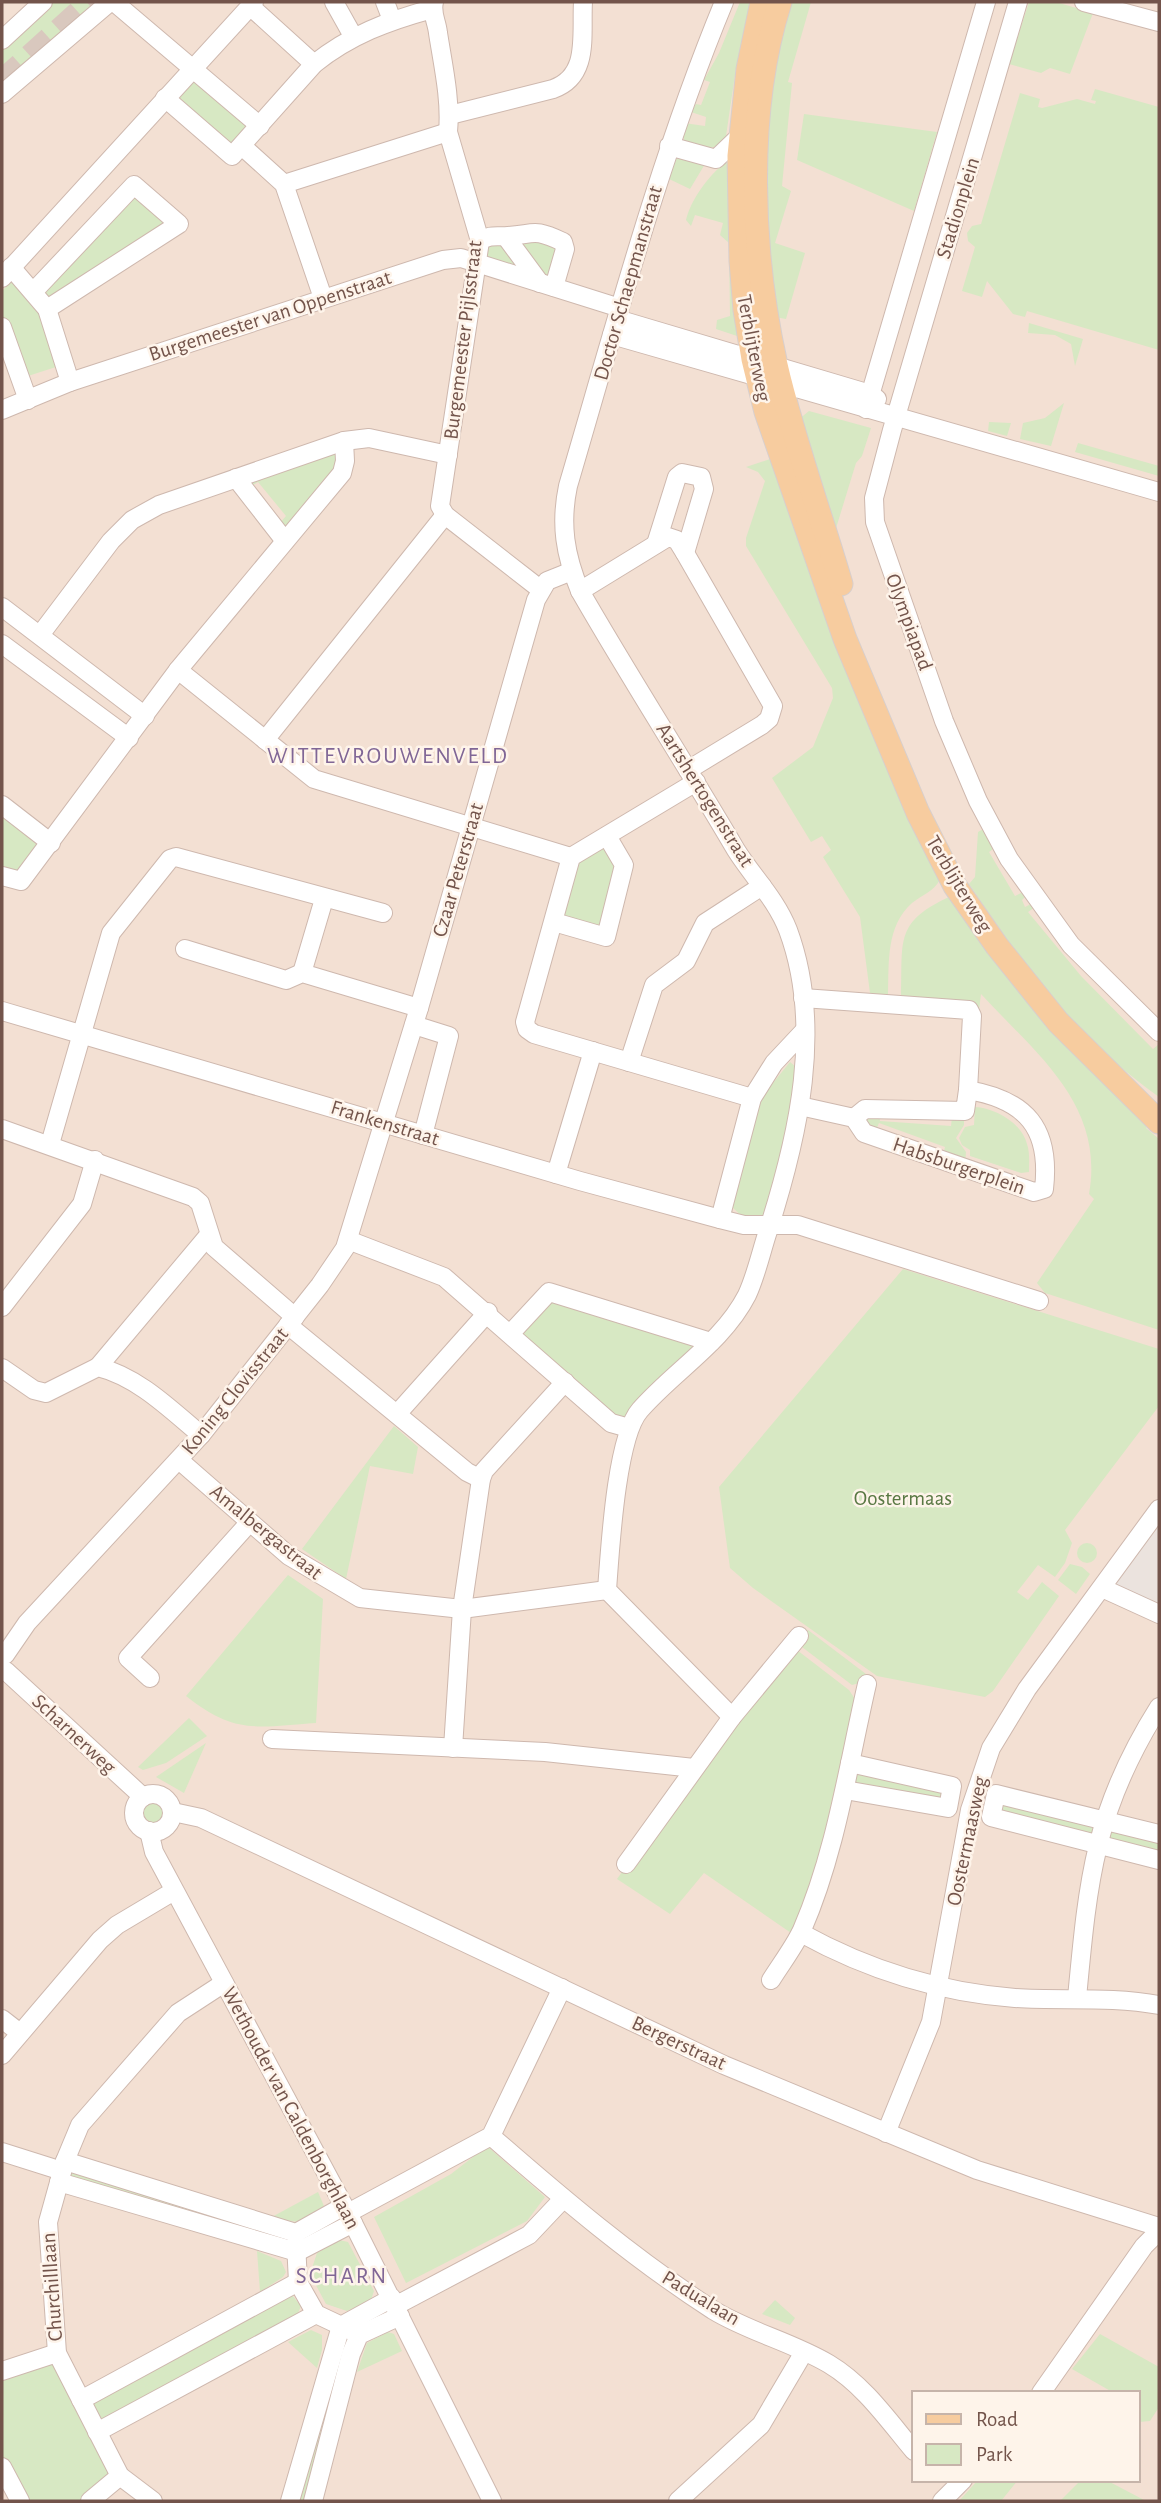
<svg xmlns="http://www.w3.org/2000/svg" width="1161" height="2503" font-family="'Alegreya Sans',sans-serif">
	<rect width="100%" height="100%" fill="#fbefe4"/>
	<path fill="#f3e0d3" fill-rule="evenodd" d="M2 2H1159V2501H2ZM914 2393H1138V2480H914Z"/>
	<polygon fill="#ebe3de" points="1159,1516 1159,1609 1109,1586"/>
	<g fill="#d7e8c3">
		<polygon points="53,2 104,2 2,89 2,47"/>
		<path d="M740 2H755L736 68 726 136C715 153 703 149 686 143L681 133 684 123 705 126 706 117 691 112 696 104 701 105 710 82 704 80 719 53Z"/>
		<path d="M791 2H811L788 82 792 83 782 186 791 191 775 243 805 253 786 319 775 317C765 241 759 157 771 80 775 54 784 28 791 2Z"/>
		<polygon points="1029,2 1056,2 1093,13 1070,74 1050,68 1041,73 1009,64"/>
		<polygon points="191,72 257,127 232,154 168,98"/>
		<polygon points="1095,89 1159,107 1159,350 1027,311 1025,317 1013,314 987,281 982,297 962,291 975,247 968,241 967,233 972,226 981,224 1020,93 1040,99 1038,107 1042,108 1077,99 1095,104 1096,101 1091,100"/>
		<polygon points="804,114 937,132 914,211 797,160"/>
		<polygon points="677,158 705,164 690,189 667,178"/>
		<path d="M728 161 743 338 716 329 717 320 730 316 729 243 720 235 723 223 695 215 691 226 686 220C691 199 710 173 728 161Z"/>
		<polygon points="137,190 172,223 51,302 43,290"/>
		<polygon points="491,238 560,244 552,284 480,262"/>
		<polygon points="15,277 34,298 59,366 25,377 2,314 2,291"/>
		<polygon points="1029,323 1083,339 1075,366 1071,344 1055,335 1028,333"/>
		<polygon points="1064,403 1051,446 1020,439 1023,423 1045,418"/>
		<polygon points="809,411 871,428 862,456 856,463 833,538 798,420"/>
		<polygon points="989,422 1011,423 1007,436 988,431"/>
		<polygon points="1078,443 1159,466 1159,476 1075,452"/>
		<polygon points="339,448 340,465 286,532 279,524 286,516 258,482 250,487 245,480"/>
		<path d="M773 458 940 879C935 891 922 895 912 903 886 926 889 962 888 995L870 993 860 917 823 857 831 850 822 836 811 842 772 778 813 747 833 698 832 688 746 546V538L765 481 758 472 746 467Z"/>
		<polygon points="2,812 41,842 19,871 2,866"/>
		<path d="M985 828 996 847 989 852 1015 896 1023 892 1027 895 1022 900 1025 907 1033 903 1035 907 1028 912 1081 976 1153 1049 1159 1044V1097C1073 1035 1028 971 969 884L975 877 978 832Z"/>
		<polygon points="607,838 622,865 606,929 556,921 573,858"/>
		<path d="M951 896 1151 1122 1146 1128 1159 1139V1330L1045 1293 1037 1283 1094 1199 1089 1194C1105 1104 1035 1053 981 994L979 1010 974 1001 901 996C903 940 894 922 951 896Z"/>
		<polygon points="790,1062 796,1067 794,1115 763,1217 745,1219 732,1207 760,1099"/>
		<path d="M975 1107C995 1108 1022 1123 1027 1144 1030 1153 1029 1163 1029 1172L1021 1173 970 1156V1150L962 1145 959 1138 965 1127 974 1125Z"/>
		<polygon points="879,1112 880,1121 951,1126 952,1117 964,1118 964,1125 956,1138 966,1152 965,1163 943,1155 945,1147 879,1123 876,1130 864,1126 861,1117"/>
		<polygon points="903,1269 1159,1349 1159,1406 1065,1530 1072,1543 1065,1563 1055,1577 1038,1565 1017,1592 1028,1600 1042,1582 1059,1596 993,1691 985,1697 877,1676 753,1588 730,1568 719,1487"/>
		<polygon points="548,1295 703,1340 628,1426 513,1333"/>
		<polygon points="394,1426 418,1447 413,1474 370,1466 346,1579 302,1549"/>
		<circle cx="1087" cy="1553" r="10"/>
		<polygon points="1070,1564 1082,1567 1090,1574 1076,1594 1058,1580"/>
		<path d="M288 1575 323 1599 316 1723C257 1727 235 1735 186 1696Z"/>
		<polygon points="808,1630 866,1674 863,1682 852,1685 802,1647 801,1640"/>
		<polygon points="793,1647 849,1690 855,1699 810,1897 794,1935 704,1873 670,1914 617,1879 696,1769"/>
		<polygon points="189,1718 207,1736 166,1763 143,1770 138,1767"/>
		<polygon points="206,1743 184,1793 156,1777"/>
		<polygon points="854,1768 940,1784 944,1799 851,1786"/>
		<path d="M154 1801 163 1807 162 1821 152 1824 143 1817C141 1809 145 1803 154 1801Z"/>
		<polygon points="998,1802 1096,1821 1091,1837 999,1814"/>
		<polygon points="1107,1824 1159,1839 1159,1856 1102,1840"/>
		<polygon points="487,2146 545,2197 527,2221 406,2283 374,2217 451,2174"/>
		<polygon points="68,2164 283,2234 291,2241 62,2180"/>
		<polygon points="318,2192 324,2206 298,2222 270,2218"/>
		<polygon points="339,2240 348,2242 374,2291 371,2300 347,2311 326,2304 310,2274 317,2253"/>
		<polygon points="257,2251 281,2261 286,2272 283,2277 260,2292"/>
		<polygon points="292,2295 301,2306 296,2318 104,2419 99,2417 92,2405 94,2399"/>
		<polygon points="775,2300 795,2318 790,2325 762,2314"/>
		<polygon points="311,2330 322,2335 322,2350 317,2368 288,2342"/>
		<polygon points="388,2332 394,2334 402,2351 357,2372 367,2343"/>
		<polygon points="1100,2334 1159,2367 1159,2407 1150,2421 1139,2422 1138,2393 1114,2393 1072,2369"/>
		<polygon points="345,2338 353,2341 310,2501 295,2501"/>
		<polygon points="55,2355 116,2476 85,2501 23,2501 2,2462 2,2373"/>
		<polygon points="978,2480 1018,2480 1001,2501 959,2501"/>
		<polygon points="1081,2480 1106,2480 1146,2501 1060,2501"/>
	</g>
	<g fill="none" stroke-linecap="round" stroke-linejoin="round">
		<polyline stroke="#d9c8be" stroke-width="26" stroke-dasharray="26 13" stroke-linecap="butt" points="2,83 92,2"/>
		<defs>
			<g id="minor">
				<polyline points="114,2 260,126"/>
				<polyline points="334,2 353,36"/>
				<polyline points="385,2 392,20"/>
				<path d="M434 2C431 13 437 22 438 33 443 65 451 100 448 132L480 241 440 506 445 515 540 589"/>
				<path d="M724 2C659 159 616 323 568 486 560 524 565 555 580 591 630 678 685 763 736 850 753 877 776 899 788 930 824 1027 798 1137 768 1231 761 1252 756 1276 747 1295 723 1342 674 1371 640 1410 616 1437 610 1551 607 1590L732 1717"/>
				<polyline points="1018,2 892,430 874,498 875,522 944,721 978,801 1009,859 1071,945 1159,1032"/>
				<polyline points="1084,2 1159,22"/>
				<polyline points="250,6 314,64"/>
				<polyline points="2,40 43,2"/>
				<polyline points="2,94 110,2"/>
				<path d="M165 98 232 156 314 64C350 35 388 21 432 9"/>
				<path d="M450 115 553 89C590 76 581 35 583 2"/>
				<polyline points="242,146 284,184 323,298"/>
				<polyline points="669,146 716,159 741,135"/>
				<polyline points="284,184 448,132"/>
				<polyline points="506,237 540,283"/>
				<path d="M480 241C491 234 496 237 508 236 536 234 533 228 563 242L565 249 554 287"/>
				<polyline points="11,267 47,309 70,382"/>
				<polyline points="2,278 254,2"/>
				<polyline points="34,291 134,185 179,224 47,309"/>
				<polyline points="617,319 870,394 877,399"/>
				<polyline points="2,327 28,400"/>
				<polyline points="612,335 1159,492"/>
				<polyline points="866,409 986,2"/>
				<polyline points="2,410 70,382 443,260 461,258 620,308"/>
				<polyline points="236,478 285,541"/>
				<polyline points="656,544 677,477 682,473 701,477 704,489 685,553"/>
				<polyline points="580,591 668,537 677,540 685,553 773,706 769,719 762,725 688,770"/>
				<polyline points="2,607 145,716"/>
				<polyline points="40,635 111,541 132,520 159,505 344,441 369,438 448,455"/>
				<polyline points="2,644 129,738"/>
				<polyline points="178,670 314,779 571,857"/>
				<polyline points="265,740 445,515"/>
				<polyline points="696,782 571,857 525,1022 527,1029 534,1034 752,1098"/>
				<polyline points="2,805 51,843"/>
				<polyline points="2,876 21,881 178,670 342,473 345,461 344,441"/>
				<polyline points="554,922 606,937 624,865 607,836"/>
				<polyline points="185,949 286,980 302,973 419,1008"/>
				<polyline points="302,973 324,899"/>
				<polyline points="803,998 969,1010 972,1016 968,1090"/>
				<polyline points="2,1011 580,1181 720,1219 744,1225 798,1225 1039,1301"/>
				<polyline points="414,1025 449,1036 423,1135"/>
				<polyline points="629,1062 654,985 686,961 705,923 762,886"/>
				<path d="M800 1106 854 1118 865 1109 965 1111 968 1090C1026 1100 1051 1128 1044 1189L1034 1192 864 1133 854 1118"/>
				<polyline points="2,1129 193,1197 200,1203 214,1247 295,1317"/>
				<polyline points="50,1144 111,933 170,859 176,857 383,913"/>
				<polyline points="556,1174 593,1051"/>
				<polyline points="720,1219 752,1098 774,1063 804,1031"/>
				<polyline points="348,1240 444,1277 611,1423 629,1428"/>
				<polyline points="2,1307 82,1204 95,1160"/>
				<polyline points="288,1325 467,1472 481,1479"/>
				<polyline points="511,1333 549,1292 711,1342"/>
				<polyline points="98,1367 208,1236"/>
				<path d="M2 1368 34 1390 46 1393 98 1367C138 1377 170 1409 201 1435"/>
				<polyline points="397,1414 488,1312"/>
				<polyline points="179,1460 289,1556 360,1598 462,1609 607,1590"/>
				<polyline points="1102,1588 1159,1614"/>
				<polyline points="5,1655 27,1623 201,1435 320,1285 345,1248 419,1008 536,600 547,581 572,571"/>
				<polyline points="6,1671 143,1797"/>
				<polyline points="150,1678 128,1658 249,1523"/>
				<polyline points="272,1739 545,1752 694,1768"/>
				<polyline points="453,1748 462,1609 481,1479 484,1471 565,1382"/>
				<polyline points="845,1790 948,1808 952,1786 850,1763"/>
				<circle cx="153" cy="1813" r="19"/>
				<polyline points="173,1812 201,1818 724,2065 977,2170 1159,2227"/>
				<polyline points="149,1831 154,1852 353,2223 492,2501"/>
				<polyline points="1159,1834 996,1794 991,1817 1159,1860"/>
				<polyline points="626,1864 732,1717 799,1636"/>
				<path d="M801 1933C868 1970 937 1992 1015 1998 1063 2001 1111 1996 1159 2005"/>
				<path d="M771 1980C781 1964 794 1947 802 1930 836 1852 848 1766 867 1684"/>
				<path d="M1077 1998C1088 1880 1094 1810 1159 1707"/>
				<polyline points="2,2019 20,2033"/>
				<polyline points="2,2055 100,1940 117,1925 174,1891"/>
				<polyline points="886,2133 931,2022 970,1810 991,1748 1027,1689 1159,1509"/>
				<path d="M491 2136C562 2198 634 2259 713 2310 749 2332 792 2342 829 2364 864 2385 888 2420 914 2451"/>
				<polyline points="2,2152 62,2171"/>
				<polyline points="65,2161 296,2233 344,2206"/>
				<polyline points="59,2182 297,2252 353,2223"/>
				<polyline points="348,2213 491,2136 562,1988"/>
				<polyline points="296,2243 298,2282 316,2314 352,2331"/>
				<polyline points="395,2306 529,2235 563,2199"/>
				<polyline points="2,2371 57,2353"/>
				<polyline points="1041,2393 1144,2246 1159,2231"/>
				<polyline points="81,2400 298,2282"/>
				<polyline points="97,2432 316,2314"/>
				<polyline points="2,2467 20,2501"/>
				<polyline points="90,2501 120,2476"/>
				<polyline points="153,2501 120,2476 57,2353 48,2222 65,2161 80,2125 178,2013 224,1983"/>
				<polyline points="290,2501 341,2326 392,2298"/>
				<polyline points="313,2501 351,2354 359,2335 400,2316"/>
				<polyline points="678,2501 761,2425 804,2352"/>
				<polyline points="942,2501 963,2480"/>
			</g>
			<g id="major">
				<polyline points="762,2 748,69 739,156 741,261 745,310 753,359 766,412 845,639 918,813 955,886 997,946 1058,1022 1159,1122"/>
				<path d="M780 2C745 112 751 253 776 365 793 439 820 512 841 584"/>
			</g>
		</defs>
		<use href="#minor" stroke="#ceb8ae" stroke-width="20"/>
		<use href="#major" stroke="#d8cfcd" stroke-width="25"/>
		<use href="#minor" stroke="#fff" stroke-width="18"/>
		<use href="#major" stroke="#f7cc9f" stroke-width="23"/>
	</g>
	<g text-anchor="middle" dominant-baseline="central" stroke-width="5" stroke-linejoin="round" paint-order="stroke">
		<g font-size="21" fill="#73544b" stroke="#fef4ea">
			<text transform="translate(958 208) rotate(-73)">Stadionplein</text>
			<text transform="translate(628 283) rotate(-74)">Doctor Schaepmanstraat</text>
			<text transform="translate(270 316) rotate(-18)">Burgemeester van Oppenstraat</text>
			<text transform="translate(463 340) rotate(-83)">Burgemeester Pijlsstraat</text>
			<text transform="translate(754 348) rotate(79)">Terblijterweg</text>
			<text transform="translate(909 622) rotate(70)">Olympiapad</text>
			<text transform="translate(705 795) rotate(58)">Aartshertogenstraat</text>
			<text transform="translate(458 870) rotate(-74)">Czaar Peterstraat</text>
			<text transform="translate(959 884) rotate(59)">Terblijterweg</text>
			<text transform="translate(385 1123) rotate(17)">Frankenstraat</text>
			<text transform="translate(959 1166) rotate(19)">Habsburgerplein</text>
			<text transform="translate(235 1391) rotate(-51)">Koning Clovisstraat</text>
			<text transform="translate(266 1532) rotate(39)">Amalbergastraat</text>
			<text transform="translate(74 1734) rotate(43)">Scharnerweg</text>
			<text transform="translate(967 1841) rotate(-78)">Oostermaasweg</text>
			<text transform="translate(679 2043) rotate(25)">Bergerstraat</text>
			<text transform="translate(291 2108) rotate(62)">Wethouder van Caldenborghlaan</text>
			<text transform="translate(52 2287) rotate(-94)">Churchilllaan</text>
			<text transform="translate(701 2298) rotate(31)">Padualaan</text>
		</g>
		<g font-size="21" fill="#597843" stroke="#fef4ea">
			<text x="903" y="1498">Oostermaas</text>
		</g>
		<g font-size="23" letter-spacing="2" fill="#806696" stroke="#fef4ea">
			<text x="388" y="756">WITTEVROUWENVELD</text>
			<text x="342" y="2276">SCHARN</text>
		</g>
	</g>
	<rect width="1161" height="2503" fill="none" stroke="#73544b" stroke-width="7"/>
	<rect x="912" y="2391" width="228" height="91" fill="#fef4ea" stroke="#c6b4aa" stroke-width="2"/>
	<rect x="926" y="2414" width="35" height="10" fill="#f7cc9f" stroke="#c6b4aa" stroke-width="2"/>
	<text x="976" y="2426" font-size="21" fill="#73544b">Road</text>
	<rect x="926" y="2444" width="35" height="21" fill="#d7e8c3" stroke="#c6b4aa" stroke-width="2"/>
	<text x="976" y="2461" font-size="21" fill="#73544b">Park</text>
</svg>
